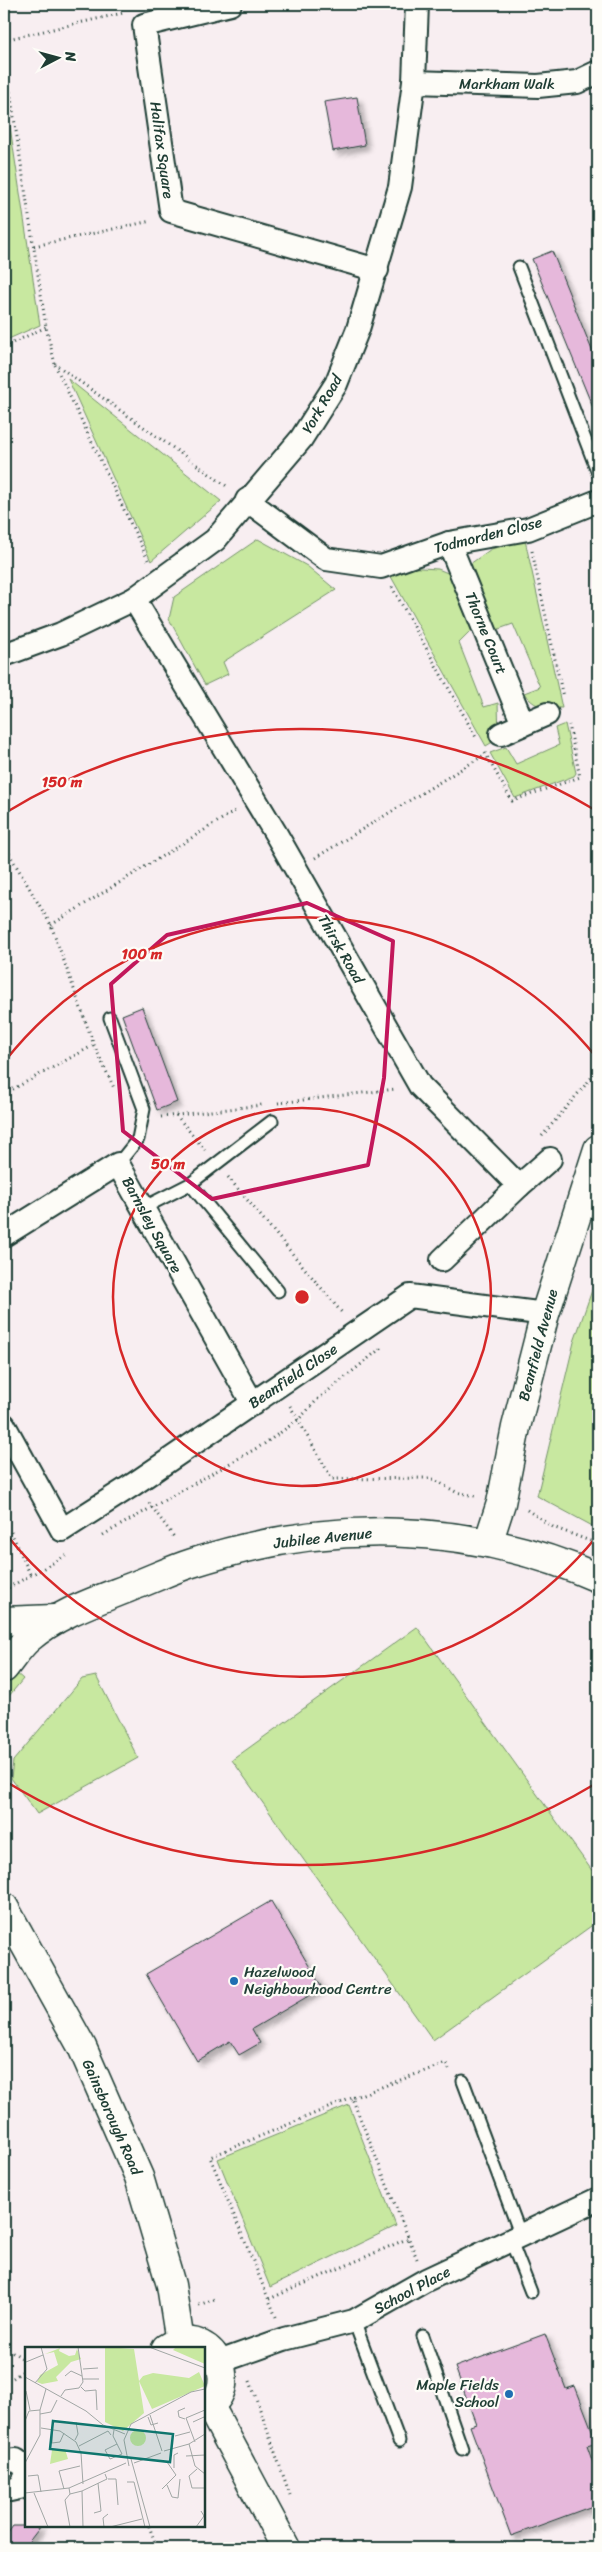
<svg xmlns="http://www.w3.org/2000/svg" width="602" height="2552" font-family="Sriracha,sans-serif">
	<defs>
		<filter id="shadow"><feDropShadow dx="4.5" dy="4.5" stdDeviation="2.5" flood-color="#0004"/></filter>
	</defs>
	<rect width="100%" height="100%" fill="#f8eef1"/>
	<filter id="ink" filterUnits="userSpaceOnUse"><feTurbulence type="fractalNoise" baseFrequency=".02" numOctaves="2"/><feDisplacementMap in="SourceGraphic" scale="10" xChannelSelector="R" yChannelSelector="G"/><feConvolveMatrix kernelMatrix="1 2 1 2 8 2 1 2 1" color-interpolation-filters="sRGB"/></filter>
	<g filter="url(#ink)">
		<g fill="#c8e8a0" stroke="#74926a">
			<polygon points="4,87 40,325 4,341"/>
			<polygon points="68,379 221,501 151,561"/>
			<polygon points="258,539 307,566 336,590 223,662 228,674 205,685 169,619 174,597"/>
			<path d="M525 540 562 708C544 708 535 708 524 693L540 687 513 624 496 630 470 564 491 549Z"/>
			<polygon points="404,567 438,569 450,574 473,629 459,643 484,707 498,703 499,738 486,746 389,573"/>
			<polygon points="565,724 576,773 574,776 515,798 490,753 506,747 516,764 559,745 555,728"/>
			<polygon points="598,1273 598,1529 537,1496 574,1342"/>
			<polygon points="417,1627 598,1879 598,1921 433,2040 232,1760"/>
			<polygon points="15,1672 23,1679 4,1702 4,1687"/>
			<polygon points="96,1676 138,1758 37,1814 11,1778 13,1761 82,1679"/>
			<polygon points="349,2105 396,2226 270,2287 218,2159"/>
		</g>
		<g fill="#e6b8db" stroke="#1f3d34" filter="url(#shadow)">
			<polygon points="357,97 365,145 333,151 324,102"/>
			<polygon points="552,251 598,365 598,420 532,259"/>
			<polygon points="142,1007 177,1102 157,1110 122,1015"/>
			<polygon points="271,1901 322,1988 252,2029 260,2043 239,2055 230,2041 197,2061 146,1974"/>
			<polygon points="545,2334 566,2389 575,2386 597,2443 587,2446 598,2477 598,2504 511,2536 470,2426 476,2424 455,2367"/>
			<polygon points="13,2526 41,2526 24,2548 4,2548 4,2538"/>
		</g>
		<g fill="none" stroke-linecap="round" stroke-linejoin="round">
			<defs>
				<g id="lane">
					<polyline points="519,267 598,473"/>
					<polyline points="110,1018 144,1109 138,1139 118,1164"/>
					<polyline points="190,1184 278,1291"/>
					<polyline points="143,1208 190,1184 272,1121"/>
					<polyline points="463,2081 521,2236"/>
					<polyline points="511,2241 531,2292"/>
					<polyline points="354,2321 399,2441"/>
					<polyline points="423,2336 462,2449"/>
				</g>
				<g id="street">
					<polyline points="230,4 144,25 171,211 377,270"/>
					<polyline points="414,82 538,86 577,82 598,72"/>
					<polyline points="247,500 326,559 381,567 449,543 528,529 598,501"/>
					<polyline points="449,543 523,724"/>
					<polyline points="134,599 276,834 420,1086 519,1186 442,1260"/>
					<polyline points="4,655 61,634 134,599 215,540 301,439 336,384 358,329 400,187 414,82 417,4"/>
					<polyline points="501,734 547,714"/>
					<polyline points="519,1186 550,1159"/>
					<polyline points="4,1235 118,1164 253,1404"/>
					<polyline points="4,1425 62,1530 134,1484 410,1296 545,1314"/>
					<polyline points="219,2362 284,2339 354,2321 426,2280 598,2199"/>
					<polyline points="4,2461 16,2460 24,2466 26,2472"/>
					<polyline points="4,2488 10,2490 19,2488 26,2477"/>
				</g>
				<g id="secondary">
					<polyline points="488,1543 501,1503 516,1427 545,1314 598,1149"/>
					<polyline points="4,1621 54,1619"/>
					<path d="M4 1668C12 1658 19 1647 28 1639 59 1612 99 1600 136 1585 154 1578 173 1569 192 1563 326 1519 468 1521 598 1578"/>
					<polyline points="4,1907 82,2047 139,2177 171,2285 180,2342"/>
					<path d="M166 2348C205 2321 248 2382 204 2410"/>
					<polyline points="210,2406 286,2548"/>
				</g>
			</defs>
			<use href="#lane" stroke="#1f3d34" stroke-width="15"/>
			<use href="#street" stroke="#1f3d34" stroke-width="26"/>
			<use href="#secondary" stroke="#1f3d34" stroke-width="31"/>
			<g stroke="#1f3d34" stroke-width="3" stroke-dasharray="1 4" stroke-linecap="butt">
				<polyline points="4,40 123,13"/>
				<polyline points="4,52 46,327 55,364 228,487"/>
				<polyline points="34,246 151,221"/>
				<polyline points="4,347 46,327"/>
				<polyline points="55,365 148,560"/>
				<polyline points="532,551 563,697"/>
				<polyline points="392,587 477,739"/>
				<polyline points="485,753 512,801 580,777 569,725"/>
				<polyline points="4,845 51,925 94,1045 114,1088"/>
				<polyline points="315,858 486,754"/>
				<polyline points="51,925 235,811"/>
				<polyline points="4,1094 94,1045"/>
				<polyline points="278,1103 396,1089"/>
				<polyline points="176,1115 205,1150"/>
				<polyline points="161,1117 262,1105"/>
				<polyline points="542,1136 598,1070"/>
				<polyline points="228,1177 343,1314"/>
				<polyline points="290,1406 332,1479 431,1478 456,1492 475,1496"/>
				<polyline points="149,1503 174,1537"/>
				<polyline points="527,1510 553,1527 598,1544"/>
				<polyline points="11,1532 31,1576"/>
				<polyline points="103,1535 264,1444 298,1420 318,1399 380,1349 379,1347"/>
				<polyline points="4,1590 69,1554"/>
				<polyline points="417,2259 352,2098 446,2063 449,2069"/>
				<polyline points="269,2299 409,2238"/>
				<polyline points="199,2305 217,2298"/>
				<polyline points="276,2317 210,2157 352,2098"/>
				<polyline points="4,2346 26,2361"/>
				<polyline points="13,2378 26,2369"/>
				<polyline points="250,2381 290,2495"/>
				<polyline points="149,2526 157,2548"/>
			</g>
			<use href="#lane" stroke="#fdfcf7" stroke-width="11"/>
			<use href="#street" stroke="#fdfcf7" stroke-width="22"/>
			<use href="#secondary" stroke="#fdfcf7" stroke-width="28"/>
		</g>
	</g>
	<path fill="none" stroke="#c2185b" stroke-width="4" stroke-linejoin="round" d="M307 903 393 941 384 1078 368 1165 212 1199 123 1131 111 984 167 935Z"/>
	<g fill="none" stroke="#d62828" stroke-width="2.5">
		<circle cx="302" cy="1297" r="189"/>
		<path d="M597 1536A379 379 0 0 1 5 1533M5 1061A379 379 0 0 1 597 1058"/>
		<path d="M595 1784A568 568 0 0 1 5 1781M5 813A568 568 0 0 1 595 810"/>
	</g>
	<g fill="#1f6fb2" stroke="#fdfcf7" stroke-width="2">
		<circle cx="234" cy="1981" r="5"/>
		<circle cx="509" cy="2394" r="5"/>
	</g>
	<g text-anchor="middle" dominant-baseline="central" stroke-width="4.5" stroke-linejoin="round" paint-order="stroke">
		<g font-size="15" fill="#1f3d34" stroke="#fdfcf7">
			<text x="507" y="84">Markham Walk</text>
			<text transform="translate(162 150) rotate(82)">Halifax Square</text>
			<text transform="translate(322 404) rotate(-60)">York Road</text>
			<text transform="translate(488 535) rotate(-14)">Todmorden Close</text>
			<text transform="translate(486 633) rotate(68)">Thorne Court</text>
			<text transform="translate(341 949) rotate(60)">Thirsk Road</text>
			<text transform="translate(152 1225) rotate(61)">Barnsley Square</text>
			<text transform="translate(538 1345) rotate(-75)">Beanfield Avenue</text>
			<text transform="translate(293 1376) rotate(-34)">Beanfield Close</text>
			<text transform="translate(323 1538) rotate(-6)">Jubilee Avenue</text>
			<text transform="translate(112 2117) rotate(66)">Gainsborough Road</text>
			<text transform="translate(412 2290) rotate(-28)">School Place</text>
		</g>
		<g font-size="15" fill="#1f3d34" stroke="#fdfcf7" text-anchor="start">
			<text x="244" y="1972">Hazelwood<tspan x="244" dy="17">Neighbourhood Centre</tspan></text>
			<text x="499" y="2385" text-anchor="end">Maple Fields<tspan x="499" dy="17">School</tspan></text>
		</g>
	</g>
	<g transform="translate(25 2347)">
		<rect width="180" height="180" fill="#f8eef1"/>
		<path d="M80 0 109 2 119 66 98 84 80 75ZM151 0H180V17L148 3ZM35 1 34 4 44 9 50 8 52 2 56 12 46 15 31 30 33 34 17 37 12 35 15 28 33 18 29 5 20 7ZM174 25 180 39 127 62 114 34 118 29 128 26 164 31ZM105 91a8 8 0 1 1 16 0a8 8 0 1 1-16 0ZM40 102 43 112 25 117 27 103Z" fill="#c8e8a0"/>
		<path fill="none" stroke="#a1a7a5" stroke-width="1" d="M124 0 180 21M1 15 18 8M58 22 73 21M40 29 46 24 57 29M0 30 61 64 78 78 100 87M58 32H74M10 36 22 22 16 0M56 40 60 44 71 43 72 63M1 44 5 63M36 49 40 43 54 41 58 35 53 0M160 61 153 64 154 70 160 72M15 67 26 65 32 53M125 68 137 104M123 70 126 78 133 76M0 74 4 64 15 63M168 75 179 70 180 73M16 81 35 84 51 95 56 106 58 137M27 83V96L35 95 39 86M89 83 88 89 97 107 85 112 80 103 92 97M150 89 165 85M50 93 53 87 51 75M170 95 161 71 180 63M164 97 170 119 180 127M54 99 83 84 86 88M139 104 164 97 180 87M161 109 180 108M106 112 125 180M0 116 15 88V63L21 42M109 116 136 106M104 119 99 93 106 77 166 45 180 42M149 121V108L153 106M172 122 164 129 167 141H180M3 129 13 128 16 145M83 132H91L93 158M102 135H109L120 180M142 138 147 150 153 151 155 132M44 141 45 147 57 144 82 132 80 127M39 142 34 124 55 119M137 142 151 128 142 115M57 144 58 180M0 146 44 141 101 116M9 146 23 180M69 166 76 164 73 136M45 180 40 153 45 147M79 180 78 171 83 167M85 180 117 172M171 180 179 169 176 164"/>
		<path fill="#0f766e" fill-opacity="0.15" stroke="#0f766e" stroke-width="2.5" d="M28 74 148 87 145 115 25 102Z"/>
		<rect width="180" height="180" fill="none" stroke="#1f3d34" stroke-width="2.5"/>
	</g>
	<circle cx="302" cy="1297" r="8" fill="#d62828" stroke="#fdfcf7" stroke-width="2.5"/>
	<g font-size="15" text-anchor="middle" font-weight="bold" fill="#d62828" stroke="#fdfcf7" stroke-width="4.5" stroke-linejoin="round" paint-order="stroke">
		<text x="62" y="787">150 m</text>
		<text x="142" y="959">100 m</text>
		<text x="168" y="1169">50 m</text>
	</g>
	<rect width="602" height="2552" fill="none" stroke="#fdfcf7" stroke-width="20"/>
	<rect x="10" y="10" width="582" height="2532" fill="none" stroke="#1f3d34" stroke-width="2" filter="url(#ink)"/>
	<g transform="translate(58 58) rotate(84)" stroke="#fdfcf7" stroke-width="4" paint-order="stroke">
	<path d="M0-4L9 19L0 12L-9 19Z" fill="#1f3d34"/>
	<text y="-8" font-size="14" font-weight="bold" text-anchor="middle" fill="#1f3d34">N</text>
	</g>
</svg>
